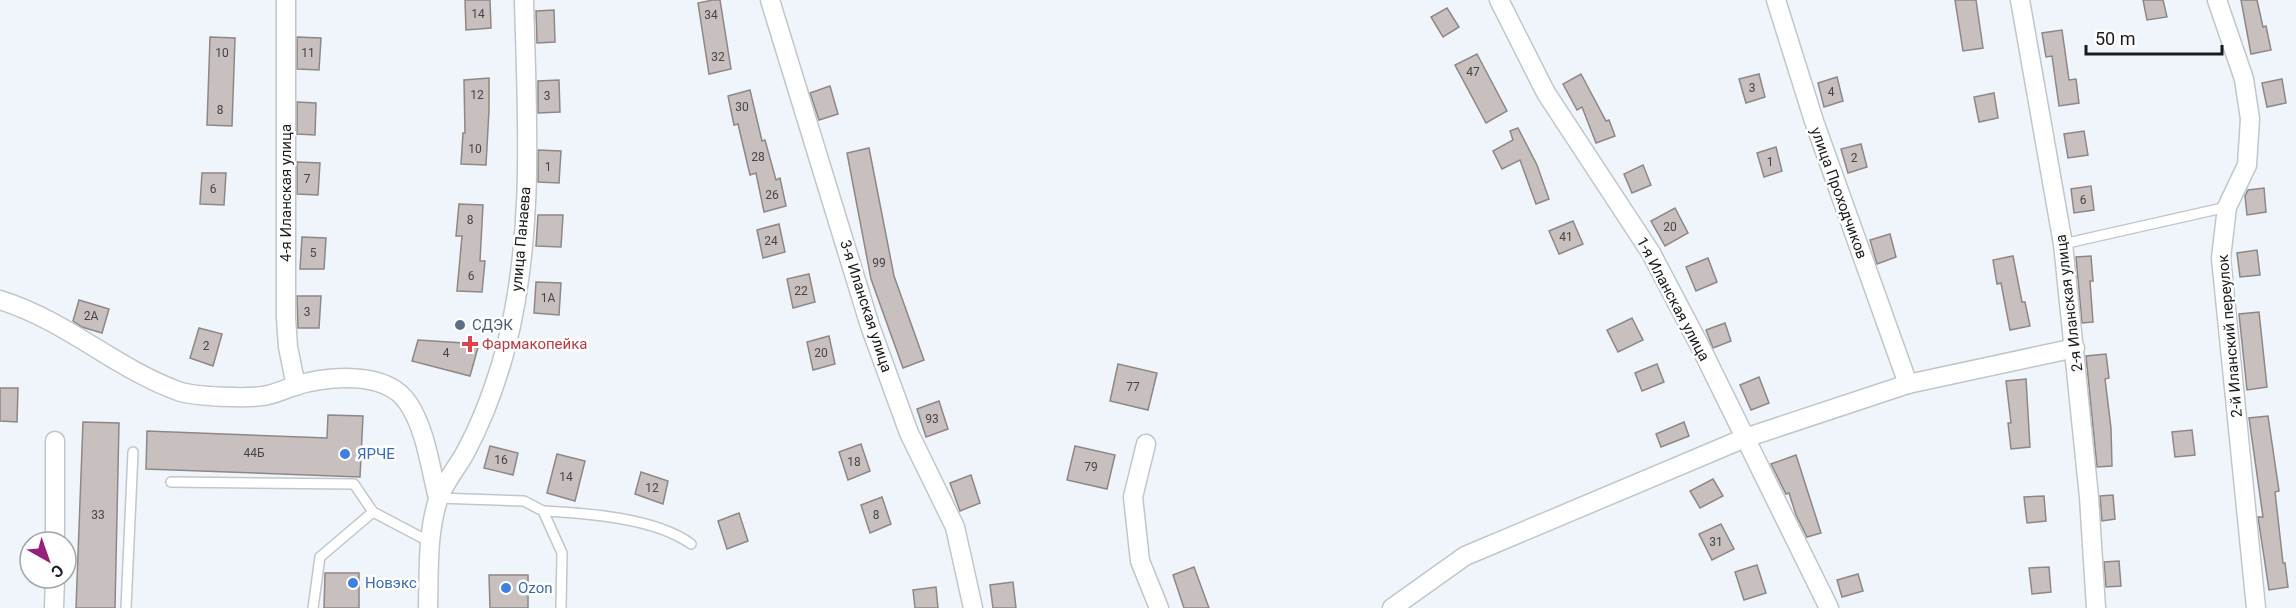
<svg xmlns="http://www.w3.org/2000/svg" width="2296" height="608" font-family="Roboto,sans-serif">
	<rect width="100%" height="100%" fill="#f0f5fb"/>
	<g fill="#c8c0be" stroke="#8e8785" stroke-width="1.5">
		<polygon points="465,0 490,0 491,28 466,30"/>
		<polygon points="713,0 720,0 731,69 709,74 698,3"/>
		<polygon points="1955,0 1976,0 1983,48 1963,51"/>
		<polygon points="2143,0 2163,0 2167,17 2147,20"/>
		<polygon points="2241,0 2257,0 2263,27 2266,26 2271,50 2251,54"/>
		<polygon points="1447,8 1459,27 1443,37 1431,17"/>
		<polygon points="554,10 555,42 537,43 536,11"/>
		<polygon points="2062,30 2069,80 2076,79 2079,103 2059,106 2052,56 2046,57 2042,33"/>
		<polygon points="210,37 235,38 232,126 207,125"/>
		<polygon points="297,37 321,38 319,70 297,69"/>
		<polygon points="1477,54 1507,111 1486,123 1455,65"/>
		<polygon points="1581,74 1606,121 1609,120 1615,136 1596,143 1582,107 1577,110 1563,84"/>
		<polygon points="1759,74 1765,97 1746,103 1739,79"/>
		<polygon points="1837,77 1843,101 1824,107 1818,83"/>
		<polygon points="489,78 489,110 486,165 461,164 463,133 465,133 464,80"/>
		<polygon points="2282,79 2286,103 2267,107 2262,83"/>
		<polygon points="559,80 560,112 538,113 538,81"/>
		<polygon points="830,86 838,114 819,120 810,93"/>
		<polygon points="750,90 762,141 765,140 776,180 780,178 786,206 764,212 756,173 750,175 738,124 734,125 728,96"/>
		<polygon points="1994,93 1998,118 1979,122 1974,97"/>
		<polygon points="297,102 316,103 315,135 297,134"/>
		<polygon points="1518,128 1537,165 1549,199 1536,204 1520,160 1502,169 1493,151 1513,140 1510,131"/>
		<polygon points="2084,131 2088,155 2068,158 2064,134"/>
		<polygon points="1861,144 1867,167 1848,173 1841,149"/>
		<polygon points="1776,147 1782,171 1764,177 1757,153"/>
		<polygon points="869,148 894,276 924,360 903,368 871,279 847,153"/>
		<polygon points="538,150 561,151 559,183 538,182"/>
		<polygon points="297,162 320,163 318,195 297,194"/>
		<polygon points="1643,165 1651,185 1632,193 1624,174"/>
		<polygon points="202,173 226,173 224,205 200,204"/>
		<polygon points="2091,186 2094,210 2074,213 2071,189"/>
		<polygon points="2264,188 2266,212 2247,215 2245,196 2248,190"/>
		<polygon points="459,204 483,205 480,261 485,261 482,292 457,291 462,236 456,236"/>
		<polygon points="1675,208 1688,233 1665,246 1651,221"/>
		<polygon points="538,215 563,215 561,247 536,246"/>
		<polygon points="1573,221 1583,244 1559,254 1549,231"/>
		<polygon points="779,224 785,252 763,258 757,230"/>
		<polygon points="1890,234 1896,257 1877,264 1870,240"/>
		<polygon points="302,237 326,238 324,269 300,269"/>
		<polygon points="2257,250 2260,275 2240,277 2237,253"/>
		<polygon points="2013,256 2022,302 2025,302 2030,326 2010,330 2001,283 1997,284 1993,260"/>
		<polygon points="2091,256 2093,281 2090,281 2093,322 2082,323 2076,257"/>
		<polygon points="1708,258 1717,282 1696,291 1686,267"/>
		<polygon points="809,274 815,302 793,308 787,279"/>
		<polygon points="536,282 561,283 559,315 534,313"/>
		<polygon points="297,296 321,296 319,328 298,328"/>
		<polygon points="79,300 109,309 102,333 82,327 73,321"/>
		<polygon points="2259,312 2267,387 2247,390 2239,314"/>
		<polygon points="1632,318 1643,340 1618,352 1607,330"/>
		<polygon points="1725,323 1731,341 1713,348 1706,330"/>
		<polygon points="199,328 222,334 213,366 190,358"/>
		<polygon points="829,336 835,364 813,370 807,342"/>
		<polygon points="418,340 479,344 470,376 412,361"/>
		<polygon points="2106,354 2109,378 2105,379 2111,428 2112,466 2097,467 2086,356"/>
		<polygon points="1118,364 1157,373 1148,410 1110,401"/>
		<polygon points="1657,364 1664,382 1642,391 1635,373"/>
		<polygon points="1759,377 1769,403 1751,410 1740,385"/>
		<polygon points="2026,379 2030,447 2011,449 2008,423 2011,423 2006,381"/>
		<polygon points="0,388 18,388 17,422 0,421"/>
		<polygon points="939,401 948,429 926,437 917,409"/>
		<polygon points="328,415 363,416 360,477 146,469 147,431 327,438"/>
		<polygon points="2268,416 2279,491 2275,492 2283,563 2285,563 2288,587 2269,590 2258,517 2263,517 2249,418"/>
		<polygon points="83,422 119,423 115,608 76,608"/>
		<polygon points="1684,422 1689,436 1661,447 1656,434"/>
		<polygon points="2192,430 2195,455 2175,457 2172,432"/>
		<polygon points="861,444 870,471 848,480 839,452"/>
		<polygon points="490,446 518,453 513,475 484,468"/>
		<polygon points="1075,446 1115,455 1107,489 1067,480"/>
		<polygon points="557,454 585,461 575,501 547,493"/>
		<polygon points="1796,455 1821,533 1807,537 1796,515 1789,493 1786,494 1771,464"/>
		<polygon points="641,472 668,481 663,504 635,494"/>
		<polygon points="971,475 980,503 960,511 950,483"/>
		<polygon points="1713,479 1723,496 1700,508 1690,491"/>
		<polygon points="2113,495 2115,519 2102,521 2100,496"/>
		<polygon points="2044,496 2046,521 2027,523 2024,497"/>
		<polygon points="882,497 891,524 870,533 861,505"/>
		<polygon points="739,513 748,541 727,549 718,521"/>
		<polygon points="1721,524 1734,549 1712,560 1699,534"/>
		<polygon points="2119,561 2121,586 2106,587 2104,562"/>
		<polygon points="1757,565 1766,593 1744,600 1735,572"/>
		<polygon points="1194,567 1209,608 1184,608 1173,575"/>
		<polygon points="2049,567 2051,592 2032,594 2029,568"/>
		<polygon points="325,573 359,573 359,608 324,608"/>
		<polygon points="1858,574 1863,591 1842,597 1837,580"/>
		<polygon points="489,575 528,575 528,608 490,608"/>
		<polygon points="1013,582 1016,608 993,608 990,585"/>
		<polygon points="936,587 938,608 915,608 913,590"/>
	</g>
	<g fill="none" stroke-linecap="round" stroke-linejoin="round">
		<defs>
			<g id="lane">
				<polyline points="2063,244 2227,207"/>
				<polyline points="171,482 354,484 373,512 430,542"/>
				<polyline points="438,498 524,501 543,511 562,553 561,608"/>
				<path d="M543 511C586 513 656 518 691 544"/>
				<polyline points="126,608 133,452"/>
				<polyline points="313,608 320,557 373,512"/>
			</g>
			<g id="street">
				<polyline points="286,0 286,318 288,347 296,386"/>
				<polyline points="770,0 870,326 909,433 955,527 973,608"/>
				<polyline points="1499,0 1546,93 1651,253 1702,350 1829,608"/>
				<polyline points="1776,0 1814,121 1908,384"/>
				<polyline points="2020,0 2063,244 2089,497 2096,608"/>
				<polyline points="2217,0 2244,79 2250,119 2247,165 2227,207 2221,258 2256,608"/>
				<path d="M0 300C65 320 115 368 178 391 194 397 252 399 268 395 277 393 286 389 294 386 328 376 386 370 408 403 426 430 430 467 438 498"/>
				<polyline points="55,441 55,542"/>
				<polyline points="1146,444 1133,497 1140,561 1159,608"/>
				<polyline points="54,608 55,578"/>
				<path d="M428 608C429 572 427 534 438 500 443 484 457 468 465 453 483 420 496 384 506 347 535 234 527 116 524 0"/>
				<polyline points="1392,608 1465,556 1745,438 1908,384 2075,348"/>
			</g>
		</defs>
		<use href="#lane" stroke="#c1c6cc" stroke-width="12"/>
		<use href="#street" stroke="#c1c6cc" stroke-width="21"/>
		<use href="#lane" stroke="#fff" stroke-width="9"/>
		<use href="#street" stroke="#fff" stroke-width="18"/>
	</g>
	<circle fill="#5c6f8a" stroke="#fff" stroke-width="2" cx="460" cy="325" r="6"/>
	<path fill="#e0444e" stroke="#fff" stroke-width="2" d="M467 335h6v6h6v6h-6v6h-6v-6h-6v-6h6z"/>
	<g fill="#3f7fe0" stroke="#fff" stroke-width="2">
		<circle cx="345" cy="454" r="6"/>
		<circle cx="353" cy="583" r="6"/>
		<circle cx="506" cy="588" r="6"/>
	</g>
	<g text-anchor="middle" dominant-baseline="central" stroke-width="5" stroke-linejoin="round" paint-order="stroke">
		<g font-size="12" fill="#464546">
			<text x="478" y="14">14</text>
			<text x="711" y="15">34</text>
			<text x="222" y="53">10</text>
			<text x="308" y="53">11</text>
			<text x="718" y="57">32</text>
			<text x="1473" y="72">47</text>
			<text x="1752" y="88">3</text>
			<text x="1831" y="92">4</text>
			<text x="477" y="95">12</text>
			<text x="547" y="96">3</text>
			<text x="742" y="107">30</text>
			<text x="220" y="110">8</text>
			<text x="475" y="149">10</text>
			<text x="758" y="157">28</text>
			<text x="1854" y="158">2</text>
			<text x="1770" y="162">1</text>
			<text x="548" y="167">1</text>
			<text x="307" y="179">7</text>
			<text x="213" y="189">6</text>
			<text x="772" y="195">26</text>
			<text x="2083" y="200">6</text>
			<text x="470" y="220">8</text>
			<text x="1670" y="227">20</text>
			<text x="1566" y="237">41</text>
			<text x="771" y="241">24</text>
			<text x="313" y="253">5</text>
			<text x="879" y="263">99</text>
			<text x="471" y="276">6</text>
			<text x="801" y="291">22</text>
			<text x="548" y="298">1А</text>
			<text x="307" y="312">3</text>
			<text x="91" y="316">2А</text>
			<text x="206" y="346">2</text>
			<text x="446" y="353">4</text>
			<text x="821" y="353">20</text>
			<text x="1133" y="387">77</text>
			<text x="932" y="419">93</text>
			<text x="254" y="453">44Б</text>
			<text x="501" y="460">16</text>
			<text x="854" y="462">18</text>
			<text x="1091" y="467">79</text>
			<text x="566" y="477">14</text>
			<text x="652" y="488">12</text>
			<text x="98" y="515">33</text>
			<text x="876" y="515">8</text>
			<text x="1716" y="542">31</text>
		</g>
		<g font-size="15" fill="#1a1c1e" stroke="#fff">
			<text transform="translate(286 193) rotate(-90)">4-я Иланская улица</text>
			<text transform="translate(1839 193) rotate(70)">улица Проходчиков</text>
			<text transform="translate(521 239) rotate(-85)">улица Панаева</text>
			<text transform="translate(1673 299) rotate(62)">1-я Иланская улица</text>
			<text transform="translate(2069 303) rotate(-97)">2-я Иланская улица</text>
			<text transform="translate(866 306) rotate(72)">3-я Иланская улица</text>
			<text transform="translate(2230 336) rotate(-95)">2-й Иланский переулок</text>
		</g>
		<g font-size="15" fill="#4e5e75" stroke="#fff" text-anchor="start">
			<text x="472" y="325">СДЭК</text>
		</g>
		<g font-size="15" fill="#be3a42" stroke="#fff" text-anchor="start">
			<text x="482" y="344">Фармакопейка</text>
		</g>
		<g font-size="15" fill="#366cbe" stroke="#fff" text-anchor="start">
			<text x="357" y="454">ЯРЧЕ</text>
			<text x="365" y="583">Новэкс</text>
			<text x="518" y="588">Ozon</text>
		</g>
	</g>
	<g transform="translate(48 560) rotate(140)"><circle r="28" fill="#ffffff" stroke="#a3a4a5" stroke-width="1.5"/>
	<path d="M0-4.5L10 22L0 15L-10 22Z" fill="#992079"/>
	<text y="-9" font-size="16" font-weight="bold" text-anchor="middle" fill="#1a1c1e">С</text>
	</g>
	<path d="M2086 45v9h136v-9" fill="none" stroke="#1a1c1e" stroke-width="3"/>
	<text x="2095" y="45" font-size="18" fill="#1a1c1e" stroke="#ffffff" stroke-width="4.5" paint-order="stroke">50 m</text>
</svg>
